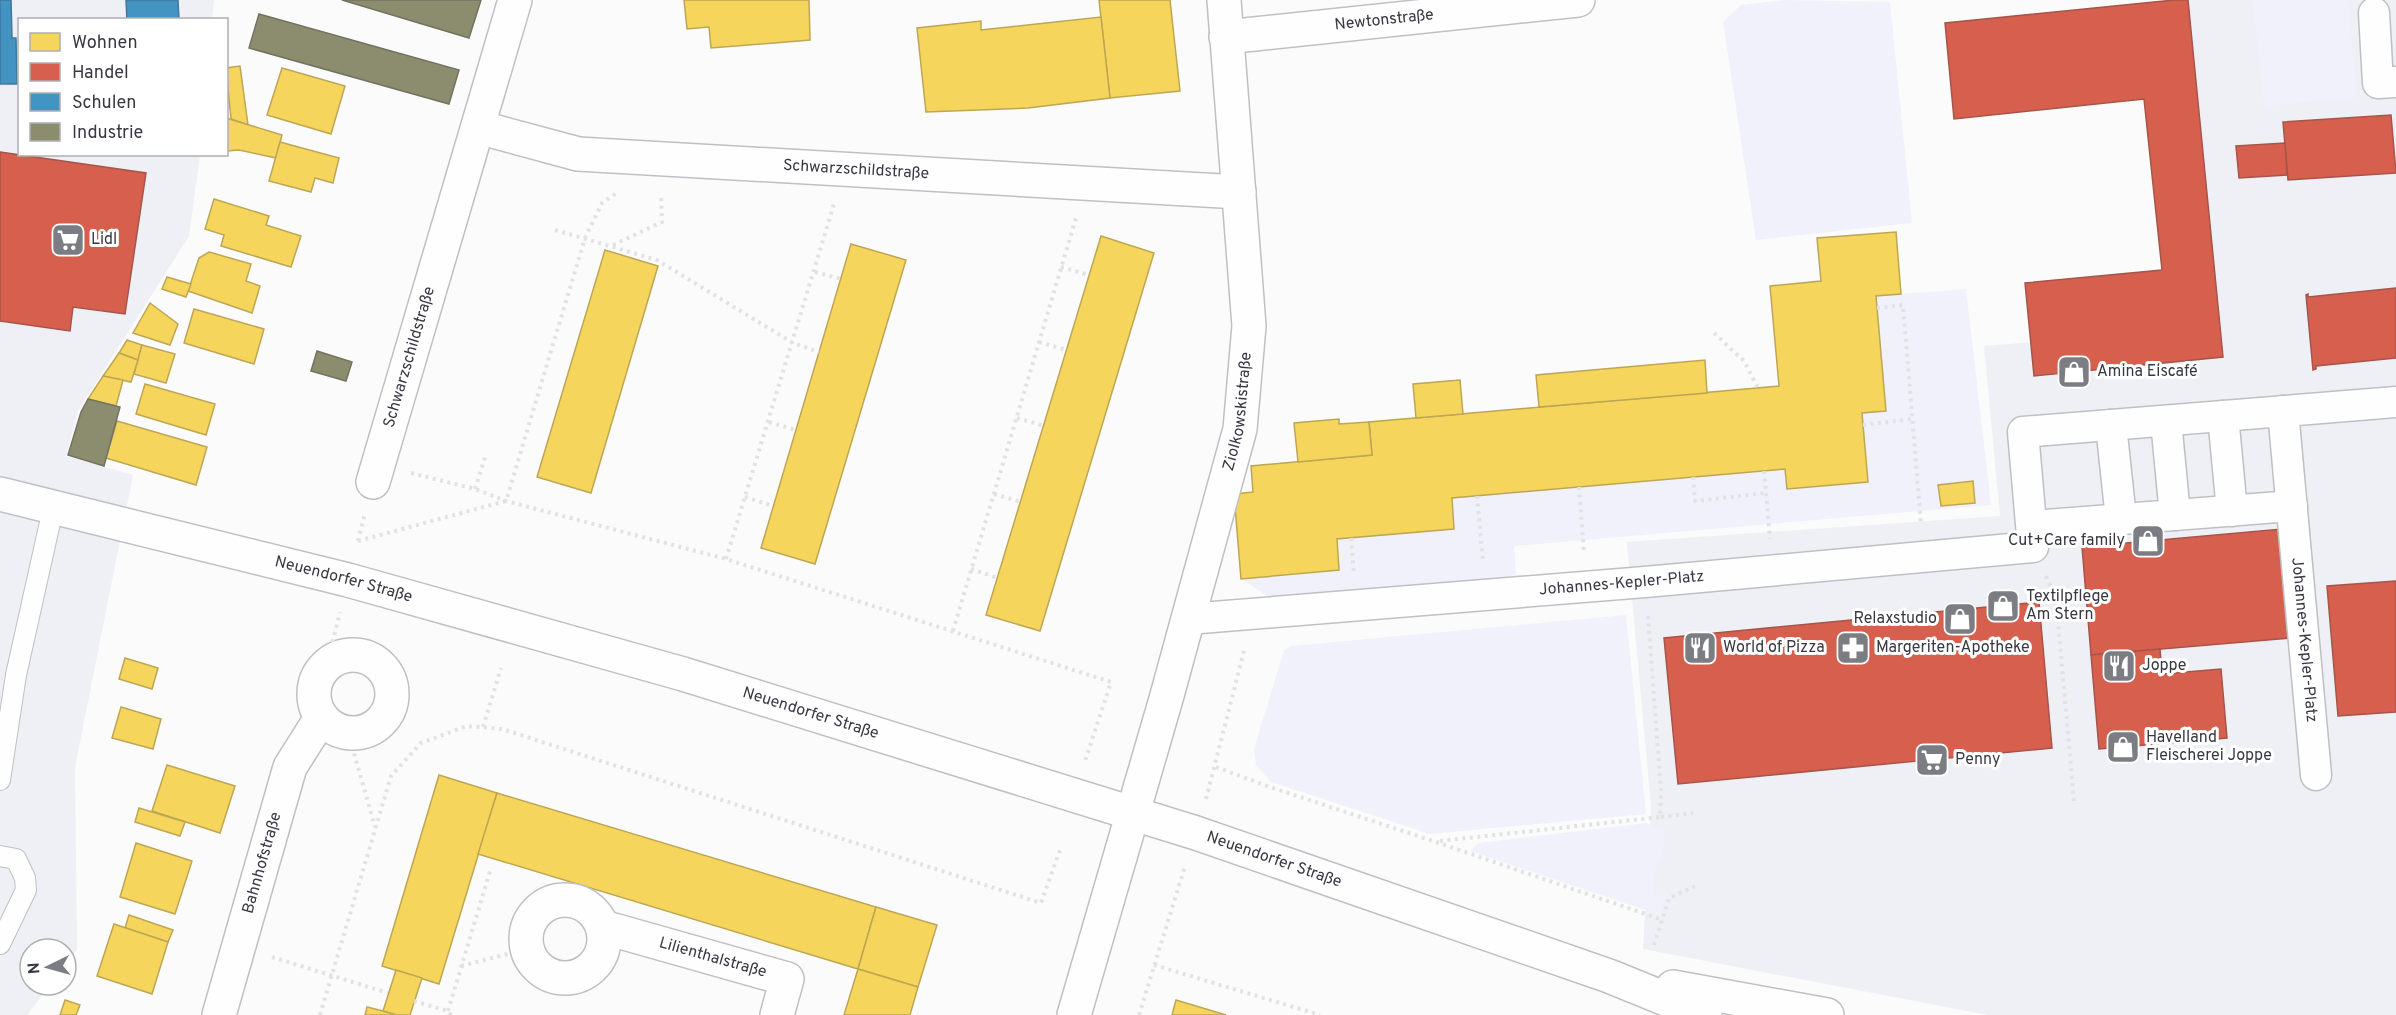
<svg xmlns="http://www.w3.org/2000/svg" width="2396" height="1015" font-family="Overpass,sans-serif">
	<rect width="100%" height="100%" fill="#fbfbfb"/>
	<g fill="#efeff6">
		<polygon points="0,0 214,0 212,19 20,20 20,154 200,155 189,236 78,411 66,456 133,475 75,767 77,949 66,963 66,949 30,949 30,985 50,985 27,1015 0,1015"/>
		<polygon points="2176,0 2396,0 2396,1015 1988,1015 1643,949 1651,806 1627,542 2000,516 1984,346 2208,328"/>
	</g>
	<g fill="#f1f1fc">
		<polygon points="1785,0 1890,2 1912,223 1756,240 1723,22 1741,5"/>
		<polygon points="2253,0 2348,0 2357,97 2264,106"/>
		<polygon points="1966,289 1991,505 1514,546 1516,576 1276,601 1241,579 1339,570 1337,539 1454,529 1452,498 1785,469 1787,489 1868,482 1862,413 1876,296"/>
		<polygon points="1626,615 1646,814 1430,834 1271,782 1256,765 1254,749 1284,650 1291,646"/>
		<polygon points="1646,823 1664,831 1663,856 1656,865 1653,894 1665,896 1660,915 1470,851 1478,843"/>
	</g>
	<g fill="#f6d55c" stroke="#bda654" stroke-width="1.5">
		<polygon points="684,0 809,0 810,40 711,48 709,27 687,29"/>
		<polygon points="1099,0 1170,0 1180,91 1110,98"/>
		<polygon points="1101,17 1110,98 1028,108 926,112 917,28 981,21 981,30"/>
		<polygon points="240,66 248,125 231,119 226,68"/>
		<polygon points="282,68 345,86 331,134 267,115"/>
		<polygon points="226,118 282,135 276,158 239,150 226,151"/>
		<polygon points="280,142 339,158 333,183 315,178 311,192 269,181"/>
		<polygon points="214,199 269,216 266,225 301,236 291,267 221,246 224,235 205,229"/>
		<polygon points="1896,232 1901,294 1876,296 1886,411 1862,413 1868,482 1787,489 1785,469 1452,498 1454,529 1337,539 1339,570 1241,579 1234,494 1253,492 1251,466 1372,455 1369,422 1779,386 1770,286 1821,281 1817,238"/>
		<polygon points="1101,236 1154,253 1040,631 986,615"/>
		<polygon points="851,244 906,260 815,564 761,548"/>
		<polygon points="605,250 658,266 591,493 537,477"/>
		<polygon points="209,252 251,264 246,281 260,286 252,313 188,291 199,258"/>
		<polygon points="167,277 191,284 186,297 162,289"/>
		<polygon points="150,303 178,324 170,345 133,333"/>
		<polygon points="194,309 264,329 254,364 184,343"/>
		<polygon points="127,340 142,345 138,360 119,353"/>
		<polygon points="142,345 175,354 166,383 134,374"/>
		<polygon points="119,353 138,360 131,382 103,376"/>
		<polygon points="1705,360 1707,393 1539,407 1536,375"/>
		<polygon points="103,376 123,380 116,406 88,399"/>
		<polygon points="1460,380 1463,414 1416,418 1413,384"/>
		<polygon points="145,384 215,404 206,435 136,414"/>
		<polygon points="1339,419 1339,424 1369,422 1372,455 1298,462 1294,423"/>
		<polygon points="117,421 207,447 196,485 106,458"/>
		<polygon points="1973,481 1975,503 1941,506 1938,485"/>
		<polygon points="125,658 158,668 152,689 119,679"/>
		<polygon points="121,707 161,719 153,749 112,738"/>
		<polygon points="167,765 235,786 220,833 152,811"/>
		<polygon points="439,775 497,793 439,984 382,966"/>
		<polygon points="497,793 876,907 858,969 478,854"/>
		<polygon points="139,808 185,822 180,836 135,822"/>
		<polygon points="136,843 192,861 175,914 120,897"/>
		<polygon points="876,907 937,925 918,987 858,969"/>
		<polygon points="129,915 173,930 168,942 125,928"/>
		<polygon points="114,924 168,942 152,994 97,976"/>
		<polygon points="858,969 918,987 910,1015 844,1015"/>
		<polygon points="396,970 422,978 410,1015 396,1015 383,1011"/>
		<polygon points="65,1000 80,1005 76,1015 60,1015"/>
		<polygon points="1176,1000 1226,1015 1172,1015"/>
		<polygon points="367,1007 383,1011 396,1015 365,1015"/>
	</g>
	<g fill="#d6604d" stroke="#a7544a" stroke-width="1.5">
		<polygon points="2174,0 2188,0 2223,357 2034,376 2025,283 2162,270 2144,99 1954,119 1945,23"/>
		<polygon points="2391,115 2396,173 2288,180 2283,122"/>
		<polygon points="2285,143 2287,175 2239,178 2236,146"/>
		<polygon points="0,152 146,173 125,314 73,307 70,331 0,321"/>
		<polygon points="2396,288 2396,358 2316,366 2316,369 2313,370 2306,295 2308,294 2308,297"/>
		<polygon points="2282,529 2292,638 2091,655 2082,547"/>
		<polygon points="2396,581 2396,712 2338,716 2327,586"/>
		<polygon points="2039,602 2052,748 1678,784 1664,638"/>
		<polygon points="2160,649 2162,674 2221,669 2227,738 2099,749 2091,655"/>
	</g>
	<g fill="#4393c3" stroke="#40789c" stroke-width="1.5">
		<polygon points="0,0 11,0 12,38 16,38 17,84 0,84"/>
		<polygon points="126,0 178,0 179,20 127,20"/>
	</g>
	<g fill="#8c8c6e" stroke="#737361" stroke-width="1.5">
		<polygon points="342,0 481,0 469,38"/>
		<polygon points="259,14 459,70 449,104 249,48"/>
		<polygon points="317,351 352,362 346,381 311,371"/>
		<polygon points="88,399 120,407 104,466 68,455 81,412"/>
	</g>
	<g fill="none" stroke-linecap="round" stroke-linejoin="round">
		<defs>
			<g id="service">
				<polyline points="0,780 16,675 53,509"/>
				<polyline points="0,856 16,859 25,878 26,890 0,944"/>
			</g>
			<g id="pedestrian">
				<polyline points="2374,13 2378,83 2396,82"/>
				<path id="s1" d="M2283 411 2316 775"/>
				<polyline points="2223,416 2232,511"/>
				<polyline points="2166,421 2175,515"/>
				<polyline points="2111,425 2121,519"/>
				<polyline points="2032,526 2292,506"/>
				<path id="s2" d="M1188 619 1645 582 2033 547 2023 432 2396 402"/>
			</g>
			<g id="minor">
				<path id="s3" d="M1226 37 1578 0"/>
				<path id="s4" d="M478 127 578 154 1239 192"/>
				<path id="s5" d="M373 482 515 0"/>
				<circle cx="353" cy="694" r="39"/>
				<circle cx="565" cy="939" r="39"/>
				<path id="s6" d="M603 927 787 979 777 1015"/>
				<path id="s7" d="M219 1015 290 767 321 718"/>
				<path id="s8" d="M1074 1015 1166 699 1240 429 1249 326 1224 0"/>
			</g>
			<g id="tertiary">
				<path id="s9" d="M0 494 348 580 683 674 1196 833 1609 976 1705 1015"/>
				<polyline points="1673,987 1827,1015"/>
			</g>
		</defs>
		<use href="#service" stroke="#bfc0c4" stroke-width="22"/>
		<use href="#pedestrian" stroke="#bfc0c4" stroke-width="33"/>
		<use href="#minor" stroke="#bfc0c4" stroke-width="36"/>
		<use href="#tertiary" stroke="#bfc0c4" stroke-width="36"/>
		<g stroke="#e2e2e2" stroke-width="4" stroke-dasharray="3 4.5" stroke-linecap="butt">
			<polyline points="555,230 657,260 793,343 819,352"/>
			<polyline points="613,245 662,222 661,194"/>
			<polyline points="1061,267 1089,275"/>
			<polyline points="815,272 841,279"/>
			<polyline points="1877,308 1903,305 1921,524"/>
			<polyline points="1714,333 1744,361 1758,388"/>
			<polyline points="1039,342 1066,350"/>
			<polyline points="1017,418 1044,426"/>
			<polyline points="769,422 796,430"/>
			<polyline points="1863,425 1912,419"/>
			<polyline points="1764,471 1770,539"/>
			<polyline points="411,473 475,489 506,501 726,559 1111,682 1085,761"/>
			<polyline points="1693,477 1695,501 1766,493"/>
			<polyline points="1579,487 1584,552"/>
			<polyline points="475,489 486,454"/>
			<polyline points="994,494 1021,502"/>
			<polyline points="1477,496 1483,561"/>
			<polyline points="745,497 773,506"/>
			<polyline points="1351,538 1354,573"/>
			<polyline points="358,541 506,501 585,238 602,203 618,192"/>
			<polyline points="358,541 365,513"/>
			<polyline points="726,559 834,204"/>
			<polyline points="971,569 998,578"/>
			<polyline points="2046,576 2056,599 2074,801"/>
			<polyline points="1648,616 1661,791 1660,817 1693,813"/>
			<polyline points="953,631 1076,218"/>
			<polyline points="327,664 340,612"/>
			<polyline points="483,727 501,668"/>
			<polyline points="350,739 375,827"/>
			<polyline points="1216,767 1264,785 1436,842 1663,920"/>
			<polyline points="1206,799 1245,647"/>
			<polyline points="1440,841 1660,817"/>
			<polyline points="1654,945 1669,898 1698,885"/>
			<polyline points="272,957 388,993"/>
			<polyline points="1154,965 1320,1015"/>
			<polyline points="461,966 527,949"/>
			<polyline points="414,1001 448,1011 451,1015"/>
			<polyline points="448,1011 491,868"/>
			<polyline points="320,1015 391,776 421,743 467,726 502,729 1041,903 1061,847"/>
			<polyline points="1139,1015 1185,866"/>
		</g>
		<use href="#service" stroke="#fefefe" stroke-width="20"/>
		<use href="#pedestrian" stroke="#fefefe" stroke-width="30"/>
		<use href="#minor" stroke="#fefefe" stroke-width="33"/>
		<use href="#tertiary" stroke="#fefefe" stroke-width="33"/>
	</g>
	<defs>
		<symbol id="supermarket-square" viewBox="-11 -11 22 22"><rect x="-9" y="-9" width="18" height="18" rx="4" fill="#7c7c83" stroke="#fff"/><path d="M-6-5.5h2.5l.6 2H6L4.5 2H-2.5L-4.4-4H-6ZM-1.5 3.2a1.3 1.3 0 1 0 .1 0ZM3 3.2a1.3 1.3 0 1 0 .1 0Z" fill="#fff"/></symbol>
		<symbol id="shop-square" viewBox="-11 -11 22 22"><rect x="-9" y="-9" width="18" height="18" rx="4" fill="#7c7c83" stroke="#fff"/><path d="M-5-2.5h2.3a2.7 3.5 0 0 1 5.4 0H5L5.5 6h-11ZM-1.5-2.5h3a1.5 2.3 0 0 0-3 0Z" fill="#fff"/></symbol>
		<symbol id="restaurant-square" viewBox="-11 -11 22 22"><rect x="-9" y="-9" width="18" height="18" rx="4" fill="#7c7c83" stroke="#fff"/><path d="M-5-6h1v4h1v-4h1v4h1v-4h1v5L-1.5 .5V6h-2V.5L-5-1ZM5-6V6H3V1.5H1.5Q1.5-4 5-6Z" fill="#fff"/></symbol>
		<symbol id="pharmacy-square" viewBox="-11 -11 22 22"><rect x="-9" y="-9" width="18" height="18" rx="4" fill="#7c7c83" stroke="#fff"/><path d="M-2-6h4v4h4v4h-4v4h-4v-4h-4v-4h4Z" fill="#fff"/></symbol>
	</defs>
	<g fill-rule="evenodd">
		<use href="#supermarket-square" x="49" y="221" width="38" height="38"/>
		<use href="#shop-square" x="2055" y="353" width="38" height="38"/>
		<use href="#shop-square" x="2129" y="522" width="38" height="38"/>
		<use href="#shop-square" x="1984" y="587" width="38" height="38"/>
		<use href="#shop-square" x="1941" y="600" width="38" height="38"/>
		<use href="#restaurant-square" x="1681" y="629" width="38" height="38"/>
		<use href="#pharmacy-square" x="1834" y="629" width="38" height="38"/>
		<use href="#restaurant-square" x="2100" y="647" width="38" height="38"/>
		<use href="#shop-square" x="2104" y="728" width="38" height="38"/>
		<use href="#supermarket-square" x="1913" y="741" width="38" height="38"/>
	</g>
	<g text-anchor="middle" dominant-baseline="central" stroke-width="6" stroke-linejoin="round" paint-order="stroke">
		<g font-size="16" fill="#383842" stroke="#fff">
			<text stroke="none"><textPath href="#s3" startOffset="159">Newtonstraße</textPath></text>
			<text stroke="none"><textPath href="#s4" startOffset="382">Schwarzschildstraße</textPath></text>
			<text stroke="none"><textPath href="#s5" startOffset="130">Schwarzschildstraße</textPath></text>
			<text stroke="none"><textPath href="#s8" startOffset="626">Ziolkowskistraße</textPath></text>
			<text stroke="none"><textPath href="#s9" startOffset="354">Neuendorfer Straße</textPath></text>
			<text stroke="none"><textPath href="#s2" startOffset="435">Johannes-Kepler-Platz</textPath></text>
			<text stroke="none"><textPath href="#s1" startOffset="230">Johannes-Kepler-Platz</textPath></text>
			<text stroke="none"><textPath href="#s9" startOffset="840">Neuendorfer Straße</textPath></text>
			<text stroke="none"><textPath href="#s9" startOffset="1326">Neuendorfer Straße</textPath></text>
			<text stroke="none"><textPath href="#s7" startOffset="158">Bahnhofstraße</textPath></text>
			<text stroke="none"><textPath href="#s6" startOffset="114">Lilienthalstraße</textPath></text>
		</g>
		<g font-size="16" fill="#383842" stroke="#fff" text-anchor="start">
			<text x="91" y="240">Lidl</text>
			<text x="2097" y="372">Amina Eiscafé</text>
			<text x="2125" y="541" text-anchor="end">Cut+Care family</text>
			<text x="2026" y="597">Textilpflege<tspan x="2026" dy="18">Am Stern</tspan></text>
			<text x="1937" y="619" text-anchor="end">Relaxstudio</text>
			<text x="1723" y="648">World of Pizza</text>
			<text x="1876" y="648">Margeriten-Apotheke</text>
			<text x="2142" y="666">Joppe</text>
			<text x="2146" y="738">Havelland<tspan x="2146" dy="18">Fleischerei Joppe</tspan></text>
			<text x="1955" y="760">Penny</text>
		</g>
	</g>
	<rect x="18" y="18" width="210" height="138" fill="#ffffff" stroke="#afafb3" stroke-width="1.5"/>
	<rect x="30" y="33" width="30" height="18" fill="#f6d55c" stroke="#afafb3" stroke-width="1.5"/>
	<text x="72" y="48" font-size="18" fill="#383842">Wohnen</text>
	<rect x="30" y="63" width="30" height="18" fill="#d6604d" stroke="#afafb3" stroke-width="1.5"/>
	<text x="72" y="78" font-size="18" fill="#383842">Handel</text>
	<rect x="30" y="93" width="30" height="18" fill="#4393c3" stroke="#afafb3" stroke-width="1.5"/>
	<text x="72" y="108" font-size="18" fill="#383842">Schulen</text>
	<rect x="30" y="123" width="30" height="18" fill="#8c8c6e" stroke="#afafb3" stroke-width="1.5"/>
	<text x="72" y="138" font-size="18" fill="#383842">Industrie</text>
	<g transform="translate(48 967) rotate(265)"><circle r="28" fill="#ffffff" stroke="#afafb3" stroke-width="1.5"/>
	<path d="M0-4.5L10 22L0 15L-10 22Z" fill="#7c7c83"/>
	<text y="-9" font-size="16" font-weight="bold" text-anchor="middle" fill="#383842">N</text>
	</g>
</svg>
